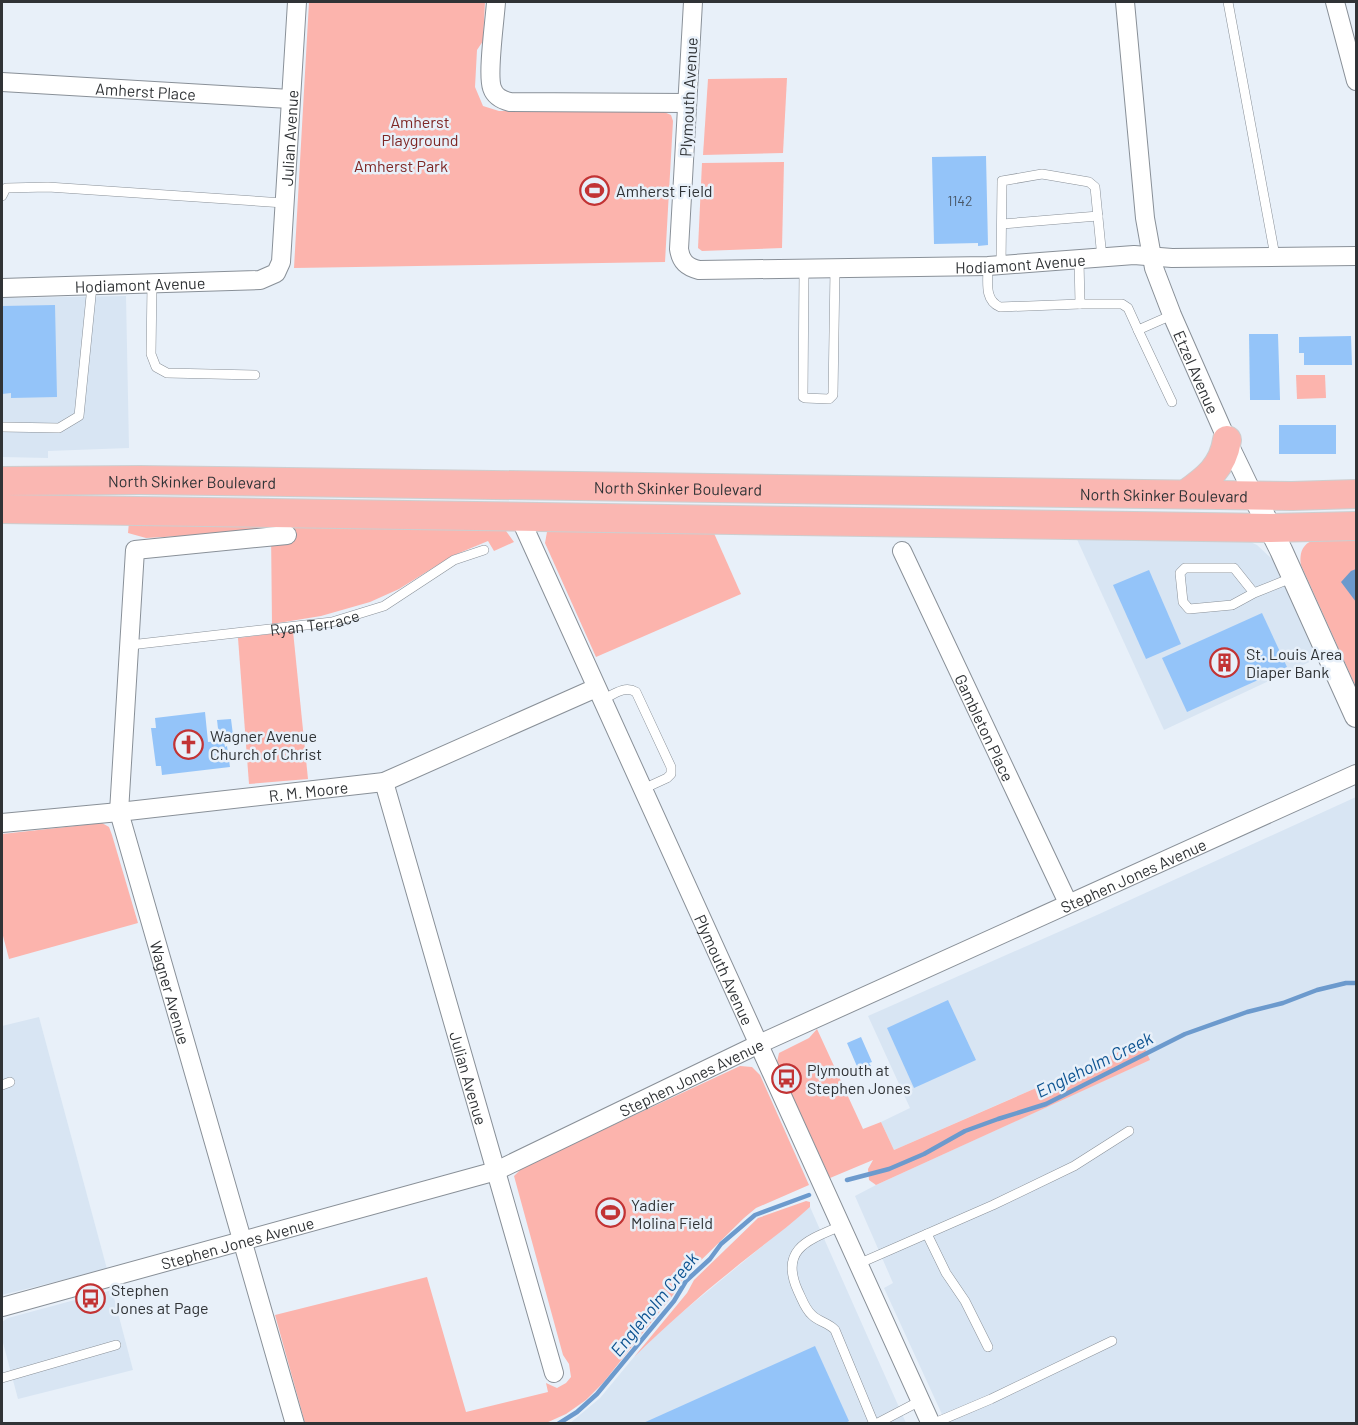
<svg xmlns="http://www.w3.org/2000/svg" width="1358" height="1425" font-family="Barlow,sans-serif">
	<rect width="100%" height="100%" fill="#e8f0f9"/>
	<g fill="#d8e5f3">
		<polygon points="126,296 129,448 48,451 48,458 2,457 2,298"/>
		<polygon points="1075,535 1244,539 1257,545 1273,560 1318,658 1164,730"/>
		<polygon points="1356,797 1356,1423 946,1423 884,1288 893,1283 855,1196 876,1185 1149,1060 1141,1042 894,1150 881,1122 910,1108 868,1016 1097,915"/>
		<polygon points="39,1017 107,1269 2,1295 2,1026"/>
		<polygon points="810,1207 906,1423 569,1424 600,1398 634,1357 669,1323"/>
		<polygon points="112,1290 133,1370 18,1399 2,1339 2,1322 8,1318"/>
	</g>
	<g fill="#fcb4ad">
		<polygon points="309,2 485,2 483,41 477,50 475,87 483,106 499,111 664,112 671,115 673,121 665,262 294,268"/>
		<polygon points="787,78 783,153 703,155 708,79"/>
		<polygon points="784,162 782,248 702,251 698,248 702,163"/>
		<polygon points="1296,375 1325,375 1326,398 1297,399"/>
		<polygon points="129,522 500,528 506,531 514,542 494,551 488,541 452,556 399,589 370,602 321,616 272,624 271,531 146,538 128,533"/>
		<polygon points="556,528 713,531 741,594 596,657 545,543 547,532"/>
		<path d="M1356 536V687L1301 565C1296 531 1334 538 1356 536Z"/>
		<polygon points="293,631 308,779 249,784 238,638"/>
		<polygon points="102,823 109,827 112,835 138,923 9,959 2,932 2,834"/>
		<polygon points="817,1029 863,1129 881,1122 894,1150 1142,1042 1150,1060 876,1185 869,1180 868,1169 873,1160 830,1178 777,1062 779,1053 809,1038"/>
		<polygon points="740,1066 752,1067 760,1075 809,1185 756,1208 744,1218 686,1275 673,1295 603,1383 586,1400 566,1414 546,1423 305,1423 275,1315 427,1277 466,1412 548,1392 546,1383 557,1388 566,1383 571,1377 569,1364 563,1355 514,1176 523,1167"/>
		<path d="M806 1201 810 1202V1207C785 1230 757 1249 731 1271 697 1298 665 1327 634 1357L687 1293 694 1280 758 1218Z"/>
	</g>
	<polygon fill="#6c9acd" points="1356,569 1356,602 1341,582 1351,571"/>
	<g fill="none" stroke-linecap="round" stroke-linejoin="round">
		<g stroke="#6c9acd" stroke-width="4.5">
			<polyline points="847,1180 889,1169 924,1154 965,1131 998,1119 1046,1104 1185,1034 1247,1012 1283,1003 1317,990 1346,983 1356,983"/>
			<polyline points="558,1424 577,1412 597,1394 674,1301 686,1281 710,1259 721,1244 755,1215 809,1195"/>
		</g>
	</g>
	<g fill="#94c4f9">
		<polygon points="986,156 988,245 978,246 978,243 934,244 932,157"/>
		<polygon points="55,305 57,397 11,398 11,393 2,394 2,306"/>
		<polygon points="1249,334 1278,334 1280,400 1250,400"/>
		<polygon points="1351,336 1352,365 1304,365 1304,353 1299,353 1299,337"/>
		<rect x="1279" y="425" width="57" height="29"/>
		<polygon points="1149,570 1181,644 1146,659 1113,585"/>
		<polygon points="1262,613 1287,667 1187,712 1162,658"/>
		<polygon points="205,712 208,742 224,741 225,747 227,746 230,767 162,775 161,766 156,766 151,728 156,728 155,718"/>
		<polygon points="231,719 233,735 219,737 217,720"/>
		<polygon points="948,1000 976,1060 914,1088 887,1028"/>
		<polygon points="861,1037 872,1062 869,1063 871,1066 859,1071 847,1043"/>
		<polygon points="815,1346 849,1421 844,1424 641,1424"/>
	</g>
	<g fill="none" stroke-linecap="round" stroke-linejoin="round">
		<defs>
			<g id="service">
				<polyline points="1228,2 1275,256"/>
				<polyline points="2,196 6,188 48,187 284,203"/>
				<polyline points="1002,224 1098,216"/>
				<polyline points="1079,260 1080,304 1122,304 1128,308 1138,330 1172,315"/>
				<polyline points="1001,265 1002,181 1042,174 1089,182 1095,187 1102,258"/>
				<path d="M988 266C988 282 984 300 1000 307L1080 304"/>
				<polyline points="804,270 803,397 805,398 829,399 833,395 835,269"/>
				<polyline points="152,284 151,354 156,367 167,373 255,375"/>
				<polyline points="1138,330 1172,402"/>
				<polyline points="2,427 59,428 79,416 92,286"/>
				<polyline points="1254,593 1234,568 1185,568 1180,573 1183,602 1189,609 1232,605 1254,593 1294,577"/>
				<path id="s1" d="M130 645 332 622 384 606 454 560 484 550"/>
				<path d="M602 700C613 695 624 685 636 692L671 767V774L667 778 643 789"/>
				<polyline points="2,1085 10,1082"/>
				<path d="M841 1226C808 1240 779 1249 798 1291 802 1299 805 1309 812 1315 819 1322 829 1323 835 1330L874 1424"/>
				<polyline points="927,1234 946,1273 965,1301 988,1347"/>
				<polyline points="858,1264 993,1205 1074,1166 1129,1131"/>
				<polyline points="2,1378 116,1345"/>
				<polyline points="876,1424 920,1401"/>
				<polyline points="932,1424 991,1399 1112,1341"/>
			</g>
			<g id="minor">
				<path d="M496 2C495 19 487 74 492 88 495 97 502 100 510 102L687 103"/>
				<path id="s2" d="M693 2 679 249C681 262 687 267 699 270L988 266 1134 255 1172 258 1356 256"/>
				<path id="s3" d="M1125 2 1145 218 1154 268 1172 315 1227 440 1254 496"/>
				<polyline points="1335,2 1356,81"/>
				<path id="s4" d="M2 82 290 99"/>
				<path id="s5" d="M2 288 260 280 276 273 281 262 297 2"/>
				<path id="s6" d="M519 516 931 1424"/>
				<path id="s7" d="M287 535 135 550 119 812 295 1424"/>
				<path id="s8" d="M902 551 1068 903"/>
				<path id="s9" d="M384 782 554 1373"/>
				<path id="s10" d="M2 823 119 812 384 782 596 688"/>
				<path id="s11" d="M2 1307 496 1171 759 1044 1356 774"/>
			</g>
			<polyline id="tertiary" points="1254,496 1281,550 1356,716"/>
			<g id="primary">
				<path id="s12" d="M2 481 140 480 1292 496 1356 494"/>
				<path d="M1186 494C1207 479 1223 467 1227 440"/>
				<polyline points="2,509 1270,528 1356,526"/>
			</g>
		</defs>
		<use href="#service" stroke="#899098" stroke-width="10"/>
		<use href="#minor" stroke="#899098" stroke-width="20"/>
		<use href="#tertiary" stroke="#899098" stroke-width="24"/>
		<use href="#primary" stroke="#cdcecf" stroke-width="30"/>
		<use href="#service" stroke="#fff" stroke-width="9"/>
		<use href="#minor" stroke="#fff" stroke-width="18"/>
		<use href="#tertiary" stroke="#fff" stroke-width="22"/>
		<use href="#primary" stroke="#fab7b2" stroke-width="28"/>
	</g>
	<defs>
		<symbol id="stadium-ring" viewBox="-11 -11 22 22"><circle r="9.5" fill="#e8f0f9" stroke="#c23334" stroke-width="1.5"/><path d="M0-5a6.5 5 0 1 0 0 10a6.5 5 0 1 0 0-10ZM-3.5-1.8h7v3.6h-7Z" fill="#c23334"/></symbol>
		<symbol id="building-ring" viewBox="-11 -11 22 22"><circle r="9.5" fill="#e8f0f9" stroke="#c23334" stroke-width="1.5"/><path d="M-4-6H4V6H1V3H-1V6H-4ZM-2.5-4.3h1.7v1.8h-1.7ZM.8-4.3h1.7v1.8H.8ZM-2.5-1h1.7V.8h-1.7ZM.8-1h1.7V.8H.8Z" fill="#c23334"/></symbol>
		<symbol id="church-ring" viewBox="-11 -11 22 22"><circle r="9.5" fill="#e8f0f9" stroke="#c23334" stroke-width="1.5"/><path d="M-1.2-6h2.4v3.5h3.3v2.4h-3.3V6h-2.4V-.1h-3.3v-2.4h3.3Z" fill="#c23334"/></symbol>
		<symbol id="bus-ring" viewBox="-11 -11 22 22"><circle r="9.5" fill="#e8f0f9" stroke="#c23334" stroke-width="1.5"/><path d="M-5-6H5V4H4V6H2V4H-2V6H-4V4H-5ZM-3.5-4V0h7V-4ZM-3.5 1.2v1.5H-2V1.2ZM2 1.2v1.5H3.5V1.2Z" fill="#c23334"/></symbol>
	</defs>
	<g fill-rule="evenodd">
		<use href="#stadium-ring" x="578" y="174" width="33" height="33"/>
		<use href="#building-ring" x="1208" y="646" width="33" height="33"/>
		<use href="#church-ring" x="172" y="728" width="33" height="33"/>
		<use href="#bus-ring" x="770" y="1062" width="33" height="33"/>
		<use href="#stadium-ring" x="594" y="1196" width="33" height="33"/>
		<use href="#bus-ring" x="74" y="1282" width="33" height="33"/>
	</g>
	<g text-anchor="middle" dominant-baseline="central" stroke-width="5" stroke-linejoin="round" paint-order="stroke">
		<g font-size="14" fill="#495767">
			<text x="960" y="200">1142</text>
		</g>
		<g font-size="16" fill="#303336" stroke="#e8f0f9">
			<text stroke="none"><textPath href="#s4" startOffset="144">Amherst Place</textPath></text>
			<text transform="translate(688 97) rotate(-87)">Plymouth Avenue</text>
			<text stroke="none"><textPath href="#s5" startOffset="412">Julian Avenue</textPath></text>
			<text stroke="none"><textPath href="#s2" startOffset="600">Hodiamont Avenue</textPath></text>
			<text stroke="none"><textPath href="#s5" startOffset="138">Hodiamont Avenue</textPath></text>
			<text stroke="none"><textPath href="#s3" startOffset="380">Etzel Avenue</textPath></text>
			<text stroke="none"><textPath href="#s12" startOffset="190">North Skinker Boulevard</textPath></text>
			<text stroke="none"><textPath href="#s12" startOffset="676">North Skinker Boulevard</textPath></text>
			<text stroke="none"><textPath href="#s12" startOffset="1162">North Skinker Boulevard</textPath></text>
			<text stroke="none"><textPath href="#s1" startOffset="186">Ryan Terrace</textPath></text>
			<text stroke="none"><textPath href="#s8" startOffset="195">Gambleton Place</textPath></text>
			<text stroke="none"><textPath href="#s10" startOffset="308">R. M. Moore</textPath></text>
			<text stroke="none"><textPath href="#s11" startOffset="1215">Stephen Jones Avenue</textPath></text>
			<text stroke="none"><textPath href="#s6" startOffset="498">Plymouth Avenue</textPath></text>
			<text stroke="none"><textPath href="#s7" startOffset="603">Wagner Avenue</textPath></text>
			<text stroke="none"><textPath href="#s9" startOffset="308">Julian Avenue</textPath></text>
			<text stroke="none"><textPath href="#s11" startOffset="729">Stephen Jones Avenue</textPath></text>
			<text stroke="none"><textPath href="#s11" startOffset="244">Stephen Jones Avenue</textPath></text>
		</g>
		<g font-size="16" fill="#7e2725" stroke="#e8f0f9">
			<text x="420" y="121">Amherst<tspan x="420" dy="18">Playground</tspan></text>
			<text x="401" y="165">Amherst Park</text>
		</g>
		<g font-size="16" fill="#303336" stroke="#e8f0f9" text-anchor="start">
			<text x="616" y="190">Amherst Field</text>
			<text x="1246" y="653">St. Louis Area<tspan x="1246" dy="18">Diaper Bank</tspan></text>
			<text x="210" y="735">Wagner Avenue<tspan x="210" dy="18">Church of Christ</tspan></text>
			<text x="807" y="1069">Plymouth at<tspan x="807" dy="18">Stephen Jones</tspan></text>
			<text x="631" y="1204">Yadier<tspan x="631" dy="18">Molina Field</tspan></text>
			<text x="111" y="1289">Stephen<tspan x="111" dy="18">Jones at Page</tspan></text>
		</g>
		<g font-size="18" font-style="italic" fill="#0d5391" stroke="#e8f0f9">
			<text transform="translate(1094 1064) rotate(-26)">Engleholm Creek</text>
			<text transform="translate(654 1304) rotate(-51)">Engleholm Creek</text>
		</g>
	</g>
	<rect width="1358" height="1425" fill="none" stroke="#303336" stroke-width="6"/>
</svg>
